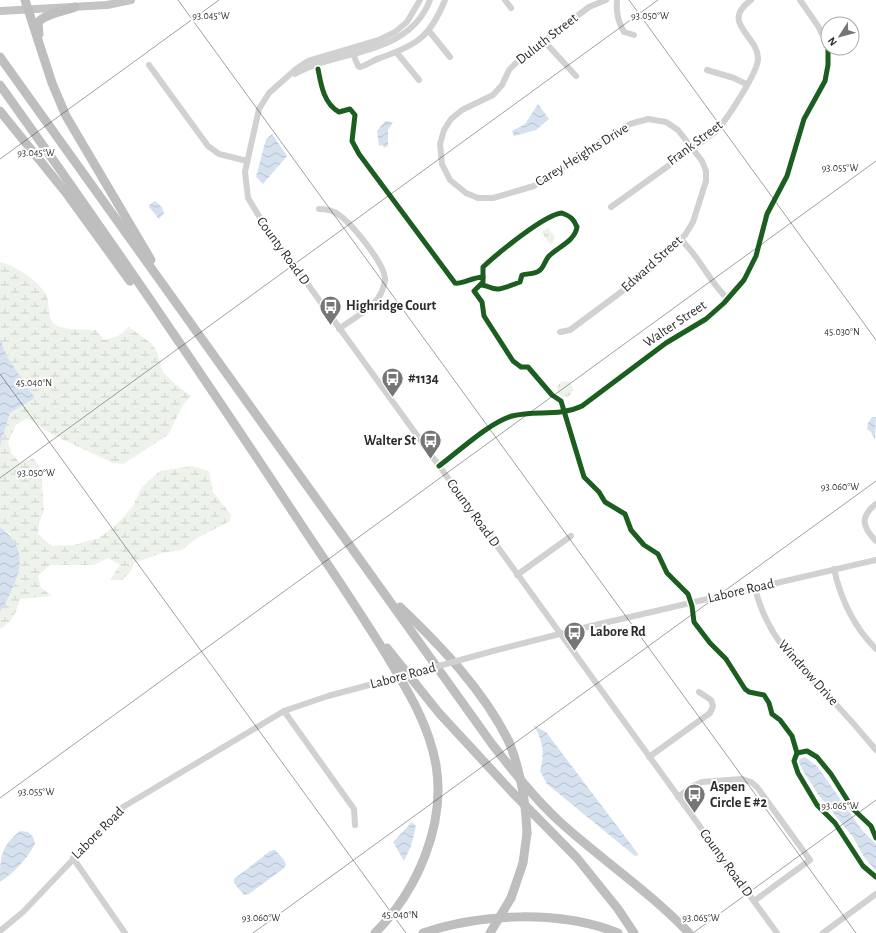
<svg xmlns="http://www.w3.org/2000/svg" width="876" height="933" font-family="'Alegreya Sans',sans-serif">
	<defs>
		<pattern id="wetland-marsh" width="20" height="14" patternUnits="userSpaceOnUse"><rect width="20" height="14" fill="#edf3ea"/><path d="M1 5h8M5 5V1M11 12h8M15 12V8" fill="none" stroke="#cbd0c9"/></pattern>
		<pattern id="park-tufts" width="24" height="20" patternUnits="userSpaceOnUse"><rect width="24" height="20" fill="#edf3ea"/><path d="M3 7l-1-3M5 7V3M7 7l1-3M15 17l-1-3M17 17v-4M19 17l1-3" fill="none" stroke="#cbd0c9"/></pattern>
		<pattern id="water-waves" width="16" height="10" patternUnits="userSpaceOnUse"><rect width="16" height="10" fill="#d6e1f0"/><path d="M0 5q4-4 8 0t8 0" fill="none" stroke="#b8c1ce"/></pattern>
	</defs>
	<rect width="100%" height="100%" fill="#fff"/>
	<path fill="url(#wetland-marsh)" d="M0 262C14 265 41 282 47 296 50 305 47 320 56 325 66 331 85 329 96 330L104 340 118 336 129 327 152 344 158 354 162 371 174 383 191 396 183 405 168 435 123 464 113 463 53 435 27 418 16 425 8 442 12 454 20 463 33 458 41 469 44 511 39 522 38 534 52 546 74 545 99 538 116 525 133 506 142 487 160 471 192 466 209 471 213 492 231 515 230 521 197 538 182 550 162 553 134 563 131 571 122 580H110L120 565 108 558 94 565H50L38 576 41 588 52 596 20 599C16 613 13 621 0 629V613L16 582 11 535 0 527V446L10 413 35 398 6 355 0 338Z"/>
	<g fill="url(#park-tufts)">
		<polygon points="548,228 555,237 551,245 541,232"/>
		<circle cx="565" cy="389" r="8"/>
	</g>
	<g fill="url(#water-waves)">
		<polygon points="538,104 549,119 536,130 514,136 512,131 525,124"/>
		<polygon points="385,121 393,122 388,130 388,146 384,148 383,145 379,146 377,131"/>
		<polygon points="272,134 287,156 263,184 256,177 266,139"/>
		<polygon points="155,201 162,207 164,213 159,219 149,207 149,205"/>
		<polygon points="0,338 6,355 35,398 10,413 0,446"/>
		<polygon points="872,417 876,417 875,440 871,432 867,429 868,423"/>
		<path d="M0 527C35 552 16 584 0 613Z"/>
		<path d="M533 725 546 732 639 855 635 856 547 784 540 771C545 754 543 739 533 725Z"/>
		<polygon points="805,757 817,766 862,830 876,844 876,871 864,857 853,837 820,797 803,771 798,760"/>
		<polygon points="412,822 416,826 411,846 404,861 393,842"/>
		<path d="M20 831 28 832 33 837 35 844C26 860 15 872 0 882 0 857 0 847 20 831Z"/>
		<polygon points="275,850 284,860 286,865 283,869 249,894 244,895 234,883 234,879 270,851"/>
	</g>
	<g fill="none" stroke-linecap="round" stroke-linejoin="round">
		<g stroke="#d1d1d1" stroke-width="6">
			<polyline points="420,0 407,22 395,32 379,40 308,61 296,69 269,93 259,109 245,172 248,198 262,221 777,933"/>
			<polyline points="505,0 511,8"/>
			<path d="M617 0C616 13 618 21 624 32L634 35"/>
			<polyline points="429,31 450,57"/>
			<polyline points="544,41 576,76"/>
			<path d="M352 51 358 66 360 67C368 65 373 60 380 58 417 45 430 37 445 0"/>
			<polyline points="397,53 419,80"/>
			<polyline points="149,65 208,146 219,154 247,161"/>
			<polyline points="707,70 734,78 746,84"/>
			<path d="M295 74C341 48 408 57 430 0"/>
			<path d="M611 207 714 133C725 123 758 72 758 59 759 36 719 23 751 0"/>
			<path d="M319 209C327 209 333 210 339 215 352 224 386 265 385 280 384 285 382 292 380 295 372 309 352 319 339 329"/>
			<path d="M681 240C700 257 709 282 728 299"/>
			<polyline points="560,332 570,330 644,275 685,235 693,222 706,181 706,171 702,161 678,130 666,122 648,119 630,124 584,152 549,177 534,186 493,198 478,198 466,193 450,180 442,164 440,144 444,130 451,119 462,110 493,95 502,85 509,70 518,61 589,7 606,0"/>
			<path d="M439 466C458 452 490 422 512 416 536 410 559 417 582 406L666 343 706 319 728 299 749 272 756 256 767 214 787 176 799 131 810 107 822 88 827 73 829 57 825 40 818 26 800 0"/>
			<path d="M876 504C859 517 863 528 876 541"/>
			<path d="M834 569C841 600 854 627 876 649"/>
			<polyline points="517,575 571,536"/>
			<path d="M755 588C767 638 797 664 832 700 847 716 862 733 876 750"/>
			<polyline points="493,651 591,626 876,560"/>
			<polyline points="284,711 354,809 355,825"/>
			<polyline points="649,757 710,713 713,706 711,700 699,692"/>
			<polyline points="678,797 693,786 702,782 742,779 751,782 757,787 810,860 754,901"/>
			<polyline points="73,858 125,933"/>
			<polyline points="0,931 23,912 123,807 284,711 328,696 384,681"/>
			<polyline points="823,933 876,894"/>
		</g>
		<polyline stroke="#c4c4c4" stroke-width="8" points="0,11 107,5 131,0"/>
		<g stroke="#bebebe" stroke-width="9">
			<polyline points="25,0 52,83 66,116 151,260"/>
			<path d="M39 34 38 23C43 14 65 11 75 7"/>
			<path d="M0 57 492 744C513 771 535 799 560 822 602 860 650 892 689 933"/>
			<path d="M0 85C106 233 208 383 308 535 335 575 362 615 387 656 408 691 429 725 436 765 446 825 417 891 375 933"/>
			<polyline points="0,111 67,194 130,281"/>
			<path d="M400 607C441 646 484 691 509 742"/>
			<polyline points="387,648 439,713 512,792 577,858 618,909 634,933"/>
			<polyline points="511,898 523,863 527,833"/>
			<path d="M423 933C481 913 560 910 618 933"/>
		</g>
		<polyline stroke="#d1d1d1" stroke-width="6" points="384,681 493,651"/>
		<g stroke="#bebebe" stroke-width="9">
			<path d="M509 742C521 772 526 801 527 833"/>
			<polyline points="490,933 511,898"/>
		</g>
		<defs>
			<g id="cycleway">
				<path d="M318 69C321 85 324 104 339 112L350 109 355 115 352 141 359 154 455 283C459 285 474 277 483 277V282L474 291 482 302 484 316 513 361 521 367H528L552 395 561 401 584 477 599 492 605 502 625 514 631 530 644 545 658 554 667 573 688 594 692 606 694 622 710 643 726 659 745 689 749 692 764 695 769 703 772 714 780 720 792 736 797 753 794 761 798 773 817 805 835 823 863 866 876 877"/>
				<path d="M481 285C487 285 491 289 497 289 502 289 515 284 520 282L522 275C528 273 535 275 540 270 544 267 545 260 549 256 558 247 575 241 577 227 574 219 570 216 562 213 545 214 497 254 483 267V277"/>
				<path d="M439 466C458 452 490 422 512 416 536 410 559 417 582 406L666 343 706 319 724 303 744 280 756 256 767 214 787 176 804 119 825 81 828 65V50"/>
				<polyline points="797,753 807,751 817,757 831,774 853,809 871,826 876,838"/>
			</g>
		</defs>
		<use href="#cycleway" stroke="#fff" stroke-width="8"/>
		<use href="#cycleway" stroke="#1b5e20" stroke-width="5"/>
	</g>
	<path fill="none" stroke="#2c2c2c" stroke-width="1" stroke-opacity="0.45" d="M178 0 856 933M629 0 876 340M0 159 219 0M0 374 406 933M0 478 658 0M0 798 876 161M253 933 876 481M693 933 876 800"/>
	<defs>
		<symbol id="bus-pin" viewBox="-11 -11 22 30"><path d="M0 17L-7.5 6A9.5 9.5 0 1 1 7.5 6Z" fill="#767676" stroke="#fff"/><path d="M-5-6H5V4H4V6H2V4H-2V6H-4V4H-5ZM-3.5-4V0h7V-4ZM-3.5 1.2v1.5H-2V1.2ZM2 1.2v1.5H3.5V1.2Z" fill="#fff"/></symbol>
	</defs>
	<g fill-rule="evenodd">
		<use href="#bus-pin" x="318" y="294" width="25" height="34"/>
		<use href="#bus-pin" x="380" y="366" width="25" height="34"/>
		<use href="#bus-pin" x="418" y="428" width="25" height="34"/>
		<use href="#bus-pin" x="562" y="620" width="25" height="34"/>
		<use href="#bus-pin" x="682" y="782" width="25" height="34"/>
	</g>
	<g text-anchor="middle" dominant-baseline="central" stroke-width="4" stroke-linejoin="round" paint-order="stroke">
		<g font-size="14" fill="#2c2c2c" stroke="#fff">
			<text transform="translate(547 39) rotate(-38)">Duluth Street</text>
			<text transform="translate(695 143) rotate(-37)">Frank Street</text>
			<text transform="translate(582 155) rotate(-32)">Carey Heights Drive</text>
			<text transform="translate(283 251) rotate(54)">County Road D</text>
			<text transform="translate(652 264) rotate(-42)">Edward Street</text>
			<text transform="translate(675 324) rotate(-34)">Walter Street</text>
			<text transform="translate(473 513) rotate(54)">County Road D</text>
			<text transform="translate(741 591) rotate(-13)">Labore Road</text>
			<text transform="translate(808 673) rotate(48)">Windrow Drive</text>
			<text transform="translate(403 676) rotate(-15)">Labore Road</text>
			<text transform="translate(98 833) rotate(-45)">Labore Road</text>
			<text transform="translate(726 863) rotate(54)">County Road D</text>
		</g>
		<g font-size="14" font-weight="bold" fill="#2c2c2c" stroke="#fff" text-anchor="start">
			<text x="346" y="306">Highridge Court</text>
			<text x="408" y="379">#1134</text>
			<text x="416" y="441" text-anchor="end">Walter St</text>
			<text x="590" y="632">Labore Rd</text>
			<text x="710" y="787">Aspen<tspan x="710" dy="16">Circle E #2</tspan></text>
		</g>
	</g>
	<g font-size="10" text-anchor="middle" fill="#2c2c2c" stroke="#fff" stroke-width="4" stroke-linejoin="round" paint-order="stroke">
		<text x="211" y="19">93.045°W</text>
		<text x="650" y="19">93.050°W</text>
		<text x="36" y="156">93.045°W</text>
		<text x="840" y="171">93.055°W</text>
		<text x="842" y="335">45.030°N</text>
		<text x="34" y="386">45.040°N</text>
		<text x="36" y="476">93.050°W</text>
		<text x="840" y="490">93.060°W</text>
		<text x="36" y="795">93.055°W</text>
		<text x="840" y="809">93.065°W</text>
		<text x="400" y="918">45.040°N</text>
		<text x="261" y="921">93.060°W</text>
		<text x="701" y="921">93.065°W</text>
	</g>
	<g transform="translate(840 36) rotate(234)"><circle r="19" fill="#ffffff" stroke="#ababab"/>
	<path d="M0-3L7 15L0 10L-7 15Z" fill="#767676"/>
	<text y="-6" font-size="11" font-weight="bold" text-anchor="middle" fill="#2c2c2c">N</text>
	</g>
</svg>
